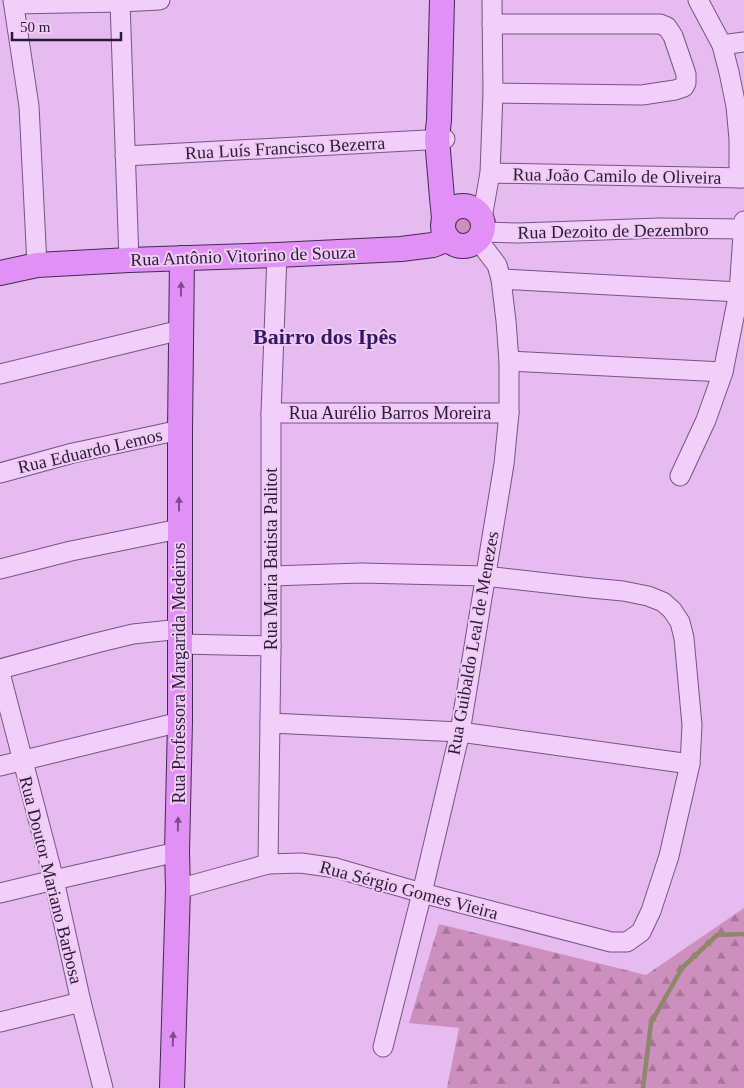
<svg xmlns="http://www.w3.org/2000/svg" width="744" height="1088" font-family="Georgia,serif">
	<defs>
		<pattern id="forest-firs" width="22" height="20" patternUnits="userSpaceOnUse" patternTransform="scale(1.25)"><rect width="22" height="20" fill="#cd8fbe"/><path d="M5 1l3.5 6h-7zM16 11l3.5 6h-7z" fill="#a7749b"/></pattern>
	</defs>
	<rect width="100%" height="100%" fill="#e6bbef"/>
	<circle fill="#cd8fbe" cx="463" cy="225" r="11"/>
	<polygon fill="url(#forest-firs)" points="744,908 744,1088 447,1088 459,1028 409,1023 439,924 646,975"/>
	<g fill="none" stroke-linecap="round" stroke-linejoin="round">
		<polyline stroke="#8d8867" stroke-width="4.5" points="643,1088 651,1023 682,968 717,935 744,934"/>
		<defs>
			<g id="minor">
				<polyline points="13,0 29,106 37,265"/>
				<polyline points="698,0 722,45 729,72 736,106 739,139 739,178"/>
				<polyline points="120,2 129,260"/>
				<polyline points="14,4 120,2 160,0"/>
				<polyline points="492,24 660,24 667,27 673,36 686,74 686,83 684,87 675,90 642,95 493,93"/>
				<polyline points="722,45 744,42"/>
				<polyline points="125,156 445,139"/>
				<polyline points="490,173 744,178"/>
				<polyline points="482,218 490,173 493,93 492,0"/>
				<polyline points="482,232 519,233 660,228 743,229"/>
				<polyline points="501,279 739,292"/>
				<polyline points="509,361 723,372"/>
				<polyline points="0,374 181,330"/>
				<polyline points="271,413 509,413"/>
				<polyline points="0,473 73,453 180,430"/>
				<polyline points="680,476 706,420 723,372 739,292 744,221"/>
				<polyline points="0,569 71,551 179,529"/>
				<polyline points="181,644 271,646"/>
				<polyline points="0,669 96,643 133,634 181,629"/>
				<polyline points="0,673 54,880 81,1002 103,1088"/>
				<polyline points="270,723 460,732 690,764"/>
				<polyline points="0,766 180,722"/>
				<polyline points="268,864 271,646 271,413 277,255"/>
				<polyline points="178,889 268,864 301,863 336,868 422,893 611,942 627,942 641,932 651,911 669,856 690,764 692,725 684,638 680,622 672,610 663,602 648,596 623,591 591,588 485,576 361,573 272,576"/>
				<polyline points="0,893 54,880 177,852"/>
				<polyline points="0,1022 81,1002"/>
				<polyline points="383,1047 422,893 460,732 504,464 509,413 509,361 506,321 501,279 497,265 478,240"/>
			</g>
			<g id="major">
				<polyline points="442,0 439,120 437,139 442,198 444,218"/>
				<circle cx="463" cy="226" r="20"/>
				<polyline points="0,273 37,265 129,260 277,255 401,249 433,245 448,239"/>
				<polyline points="172,1088 178,889 177,852 180,722 180,430 182,258"/>
			</g>
		</defs>
		<use href="#minor" stroke="#755586" stroke-width="21"/>
		<use href="#major" stroke="#422a53" stroke-width="26"/>
		<use href="#minor" stroke="#f2cefa" stroke-width="19"/>
		<use href="#major" stroke="#e190f5" stroke-width="24"/>
	</g>
	<defs><path id="oneway-solid" d="M-6-.8H1V-3.2L6.5 0L1 3.2V.8H-6Z" transform="scale(1.25)"/></defs>
	<g fill="#7c4f8b">
		<use href="#oneway-solid" transform="translate(181 289) rotate(-89)"/>
		<use href="#oneway-solid" transform="translate(179 504) rotate(-90)"/>
		<use href="#oneway-solid" transform="translate(178 824) rotate(-89)"/>
		<use href="#oneway-solid" transform="translate(173 1039) rotate(-88)"/>
	</g>
	<g text-anchor="middle" dominant-baseline="central" stroke-width="4" stroke-linejoin="round" paint-order="stroke">
		<g font-size="18" fill="#2a1a35" stroke="#efcbf6">
			<text transform="translate(285 148) rotate(-3)">Rua Luís Francisco Bezerra</text>
			<text transform="translate(617 176) rotate(1)">Rua João Camilo de Oliveira</text>
			<text transform="translate(613 231) rotate(-1)">Rua Dezoito de Dezembro</text>
			<text transform="translate(243 256) rotate(-2)">Rua Antônio Vitorino de Souza</text>
			<text x="390" y="413">Rua Aurélio Barros Moreira</text>
			<text transform="translate(90 451) rotate(-13)">Rua Eduardo Lemos</text>
			<text transform="translate(271 559) rotate(-90)">Rua Maria Batista Palitot</text>
			<text transform="translate(473 643) rotate(-80)">Rua Guibaldo Leal de Menezes</text>
			<text transform="translate(179 673) rotate(-90)">Rua Professora Margarida Medeiros</text>
			<text transform="translate(51 880) rotate(76)">Rua Doutor Mariano Barbosa</text>
			<text transform="translate(409 890) rotate(15)">Rua Sérgio Gomes Vieira</text>
		</g>
		<g font-size="22" font-weight="bold" fill="#311863" stroke="#efcbf6">
			<text x="325" y="336">Bairro dos Ipês</text>
		</g>
	</g>
	<path d="M12 32v8h109v-8" fill="none" stroke="#2a1a35" stroke-width="2.5"/>
	<text x="20" y="32" font-size="15" fill="#2a1a35" stroke="#efcbf6" stroke-width="4" paint-order="stroke">50 m</text>
</svg>
